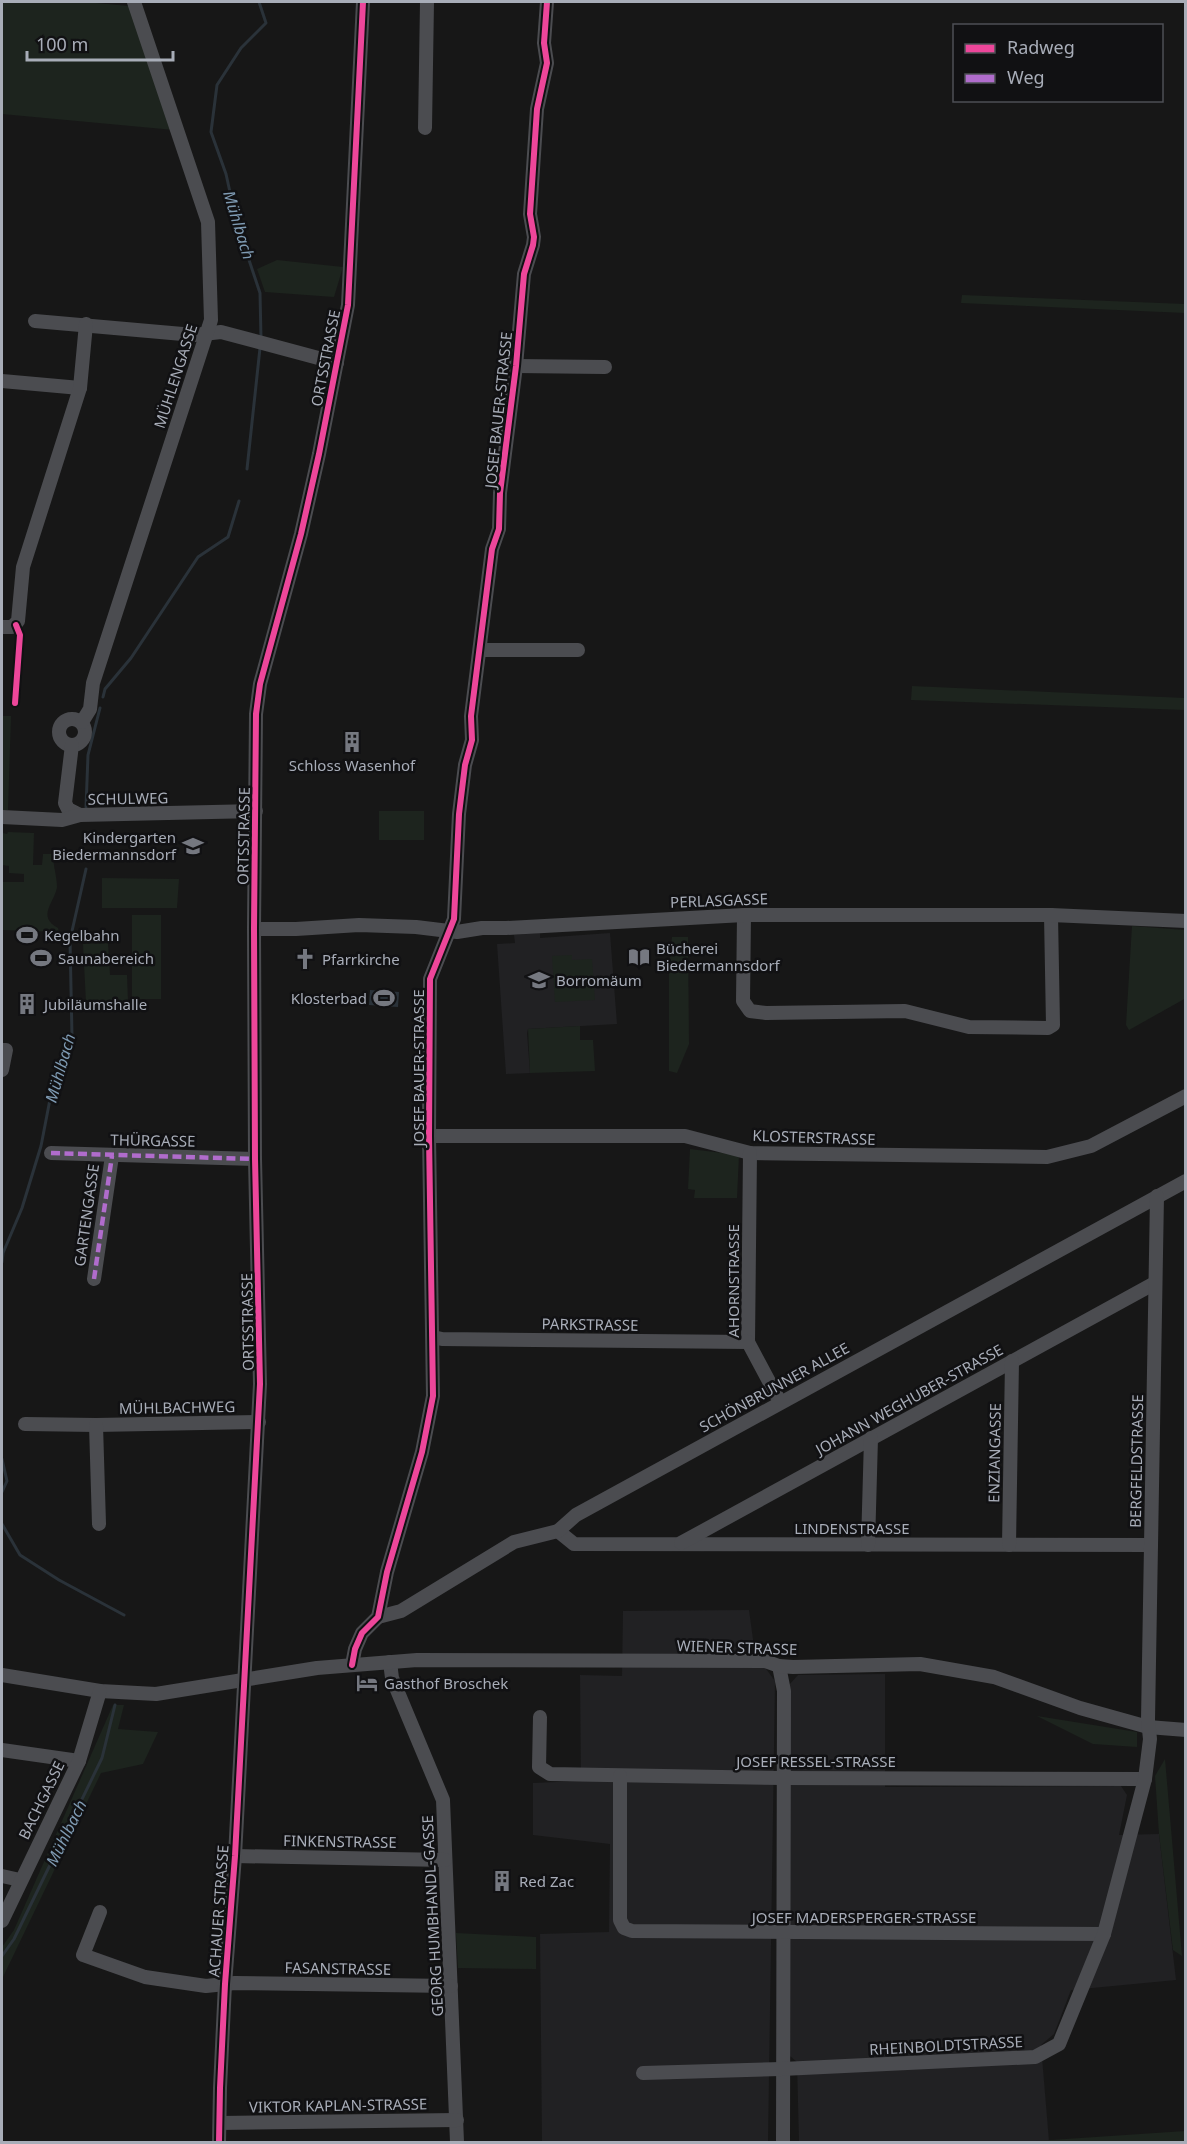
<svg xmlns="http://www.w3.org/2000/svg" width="1187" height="2144" font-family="'Noto Sans',sans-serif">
	<rect width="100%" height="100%" fill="#171717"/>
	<g fill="#212123">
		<polygon points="540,933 540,938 610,933 617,1024 528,1029 527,1033 530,1073 506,1074 497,944 515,943 514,935"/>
		<polygon points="749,1610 755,1654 775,1681 768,2142 542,2142 540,1934 609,1932 610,1844 533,1835 533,1783 581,1781 580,1675 622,1676 623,1611"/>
		<polygon points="885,1674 885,1787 1121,1786 1127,1795 1119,1835 1159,1834 1176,1980 1071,1990 1054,2034 1041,2045 1049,2141 1021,2142 799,2142 797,2062 790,2056 789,1685 798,1675"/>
	</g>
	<g fill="#1d241e">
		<polygon points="2,2 85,2 129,6 174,130 2,114"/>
		<polygon points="277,260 343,267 334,297 265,292 257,269"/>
		<polygon points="962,295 1185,304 1185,313 961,303"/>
		<polygon points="912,686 1185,698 1185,710 911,700"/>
		<polygon points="2,716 11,716 8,810 2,810"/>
		<rect x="379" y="811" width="45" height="29"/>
		<path d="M8 832 34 833 33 865H42L43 854H53C53 865 57 878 57 887 55 902 36 916 58 928L59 932 2 930V882H24V874L9 873V866L2 865V837L3 833 7 834Z"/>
		<polygon points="102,878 179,879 177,908 102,908"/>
		<rect x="132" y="915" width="29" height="84"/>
		<polygon points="1132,926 1185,930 1186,998 1129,1030 1126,1025"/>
		<polygon points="672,937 688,937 689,1044 677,1073 669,1071 669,968"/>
		<polygon points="108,943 110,975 127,975 128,1001 86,1003 83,944"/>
		<polygon points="572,955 572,960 592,959 595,1000 555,1002 552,956"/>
		<polygon points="580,1026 580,1040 593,1040 595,1071 530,1073 528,1029"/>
		<polygon points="690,1149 739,1155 737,1198 694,1198 695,1190 688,1189"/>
		<polygon points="113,1705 124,1705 118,1729 158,1732 143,1764 101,1773 2,1979 2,1947 14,1930"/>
		<polygon points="1037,1716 1137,1732 1137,1747 1093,1744"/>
		<polygon points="1165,1759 1182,1956 1173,1950 1159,1834 1155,1776"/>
		<polygon points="456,1933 536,1937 536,1969 458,1968"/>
		<polygon points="1185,2131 1185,2142 1021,2142"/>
	</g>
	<polygon fill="#2a3239" points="370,990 399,992 398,1007 369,1005"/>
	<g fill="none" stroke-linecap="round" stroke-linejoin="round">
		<g stroke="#2a3239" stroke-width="3">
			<polyline points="259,2 266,23 241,48 217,85 211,132 226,174 237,224 260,293 261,338"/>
			<polyline points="247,469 260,348"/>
			<polyline points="103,697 105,689 131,658 198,557 228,537 239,501"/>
			<polyline points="86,807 88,755 100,708"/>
			<polyline points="2,1262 3,1253 22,1208 41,1146 52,1089 72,1036 70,940 86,869"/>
			<polyline points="2,1459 7,1481 2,1492"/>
			<polyline points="2,1524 20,1555 59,1580 124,1615"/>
			<polyline points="2,1956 14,1939 102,1758 115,1705"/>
		</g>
		<g stroke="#4b4c50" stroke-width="14">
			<polyline points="425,128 427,2"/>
			<polyline points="35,321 194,335 221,332 337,363"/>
			<polyline points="516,366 605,367"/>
			<polyline points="2,381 80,388"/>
			<polyline points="2,627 12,627 18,621 23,567 80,388 86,324"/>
			<polyline points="480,650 578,650"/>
			<circle cx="72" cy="732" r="13"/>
			<polyline points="82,722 90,709 93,683 211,320 208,222 134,2"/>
			<polyline points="72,745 65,803 68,809 80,815"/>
			<polyline points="2,817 62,820 80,815 256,811"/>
			<polyline points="744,915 743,1001 750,1011 766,1013 905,1011 969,1027 1048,1028 1053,1025 1051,915"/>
			<polyline points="254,929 296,929 359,925 416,927 457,932 482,928 506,928 744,915 1051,915 1186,921"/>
			<polyline points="2,1050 6,1050 2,1070"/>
			<polyline points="429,1136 685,1136 750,1153 1047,1157 1091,1146 1186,1096"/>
			<polyline points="51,1153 255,1159"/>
			<polyline points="750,1153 748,1342 780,1402"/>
			<polyline points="94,1279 112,1156"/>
			<polyline points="433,1337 442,1339 748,1342"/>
			<polyline points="25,1424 96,1425 259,1422"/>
			<polyline points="96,1425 99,1524"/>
			<polyline points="558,1531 574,1544 1151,1545"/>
			<polyline points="681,1543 1155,1283"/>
			<polyline points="868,1545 871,1438"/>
			<polyline points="1009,1545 1012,1361"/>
			<polyline points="378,1617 401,1611 514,1542 558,1531 576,1515 1186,1181"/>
			<polyline points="390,1662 392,1678 443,1800 457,2142"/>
			<polyline points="352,1665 355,1649 362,1633 378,1617 387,1572 422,1452 433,1396 429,1136 430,979 454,919 459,814 465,765 472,740 471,716 492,549 499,529 500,493 516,366 524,274 533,245 534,237 530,214 537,109 547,63 544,43 547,2"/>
			<polyline points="779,1666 784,1691 783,2142"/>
			<polyline points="2,1675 100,1691 156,1694 317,1668 417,1660 765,1661 779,1666 793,1667 920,1664 994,1677 1080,1708 1148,1727 1186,1730"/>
			<polyline points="540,1717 539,1767 550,1774 782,1778 1145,1779"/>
			<polyline points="2,1750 79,1761"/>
			<polyline points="620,1776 620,1920 624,1928 632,1931 1104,1934"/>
			<polyline points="235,1856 445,1860"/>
			<polyline points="2,1876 20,1880"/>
			<polyline points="100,1912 83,1955 145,1977 206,1986 235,1983 451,1986"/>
			<polyline points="2,1921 79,1761 100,1691"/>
			<polyline points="643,2073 782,2069 1035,2057 1059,2044 1104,1934 1145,1779 1150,1739 1148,1720 1157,1196"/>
			<polyline points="220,2123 457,2120"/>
			<polyline points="219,2142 220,2088 225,1984 235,1856 260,1384 255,1159 254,929 256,714 260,684 301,534 319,454 348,305 363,2"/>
		</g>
		<g stroke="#b06ccc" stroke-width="4.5" stroke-dasharray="9 4.5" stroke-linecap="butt">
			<polyline points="51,1153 255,1159"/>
			<polyline points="94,1279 112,1156"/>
		</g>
		<defs>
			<g id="cycleway">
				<polyline points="15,703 20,635 16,625"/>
				<polyline points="352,1665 355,1649 362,1633 378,1617 387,1572 422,1452 433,1396 429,1136 430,979 454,919 459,814 465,765 472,740 471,716 492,549 499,529 500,493 516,366 524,274 533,245 534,237 530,214 537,109 547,63 544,43 547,2"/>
				<polyline points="219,2142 220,2088 225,1984 235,1856 260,1384 255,1159 254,929 256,714 260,684 301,534 319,454 348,305 363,2"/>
			</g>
		</defs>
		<use href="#cycleway" stroke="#111113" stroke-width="10"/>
		<use href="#cycleway" stroke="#ed469a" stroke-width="6"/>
	</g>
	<defs>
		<symbol id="building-bare" viewBox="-9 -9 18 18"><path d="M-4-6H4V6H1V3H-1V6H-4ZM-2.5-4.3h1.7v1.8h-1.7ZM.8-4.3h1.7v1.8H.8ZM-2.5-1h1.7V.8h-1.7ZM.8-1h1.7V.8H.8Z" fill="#757880" stroke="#111113" stroke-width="2.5" paint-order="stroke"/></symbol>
		<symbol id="school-bare" viewBox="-9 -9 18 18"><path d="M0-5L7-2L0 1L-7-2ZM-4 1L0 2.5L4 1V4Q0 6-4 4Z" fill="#757880" stroke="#111113" stroke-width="2.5" paint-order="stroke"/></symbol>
		<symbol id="stadium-bare" viewBox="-9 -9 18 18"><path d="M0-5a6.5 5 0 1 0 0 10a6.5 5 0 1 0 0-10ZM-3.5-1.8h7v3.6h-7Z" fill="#757880" stroke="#111113" stroke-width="2.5" paint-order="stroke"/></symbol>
		<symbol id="library-bare" viewBox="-9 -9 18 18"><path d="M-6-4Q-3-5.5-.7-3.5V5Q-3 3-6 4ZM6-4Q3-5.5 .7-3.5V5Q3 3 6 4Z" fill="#757880" stroke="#111113" stroke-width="2.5" paint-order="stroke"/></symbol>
		<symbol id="church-bare" viewBox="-9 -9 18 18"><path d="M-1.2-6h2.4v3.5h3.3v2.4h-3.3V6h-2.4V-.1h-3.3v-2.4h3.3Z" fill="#757880" stroke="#111113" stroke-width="2.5" paint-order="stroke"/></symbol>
		<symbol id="hotel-bare" viewBox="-9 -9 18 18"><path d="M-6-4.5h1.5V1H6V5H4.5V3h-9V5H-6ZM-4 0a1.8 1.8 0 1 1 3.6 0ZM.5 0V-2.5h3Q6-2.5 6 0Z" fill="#757880" stroke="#111113" stroke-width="2.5" paint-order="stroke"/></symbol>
	</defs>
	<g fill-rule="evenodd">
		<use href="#building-bare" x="337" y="727" width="30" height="30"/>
		<use href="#school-bare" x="178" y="831" width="30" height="30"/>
		<use href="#stadium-bare" x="12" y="920" width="30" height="30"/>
		<use href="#library-bare" x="624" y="942" width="30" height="30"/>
		<use href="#stadium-bare" x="26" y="943" width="30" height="30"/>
		<use href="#church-bare" x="290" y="944" width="30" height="30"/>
		<use href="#school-bare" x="524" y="965" width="30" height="30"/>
		<use href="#stadium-bare" x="369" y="983" width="30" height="30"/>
		<use href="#building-bare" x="12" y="989" width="30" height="30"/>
		<use href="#hotel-bare" x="352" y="1668" width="30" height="30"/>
		<use href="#building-bare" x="487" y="1866" width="30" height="30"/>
	</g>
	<g text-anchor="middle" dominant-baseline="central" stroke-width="5" stroke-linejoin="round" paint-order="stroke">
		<g font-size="15" fill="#a8adb8" stroke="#111113">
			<text transform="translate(325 358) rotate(-79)">ORTSSTRASSE</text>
			<text transform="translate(175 376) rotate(-72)">MÜHLENGASSE</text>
			<text transform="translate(498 410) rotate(-84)">JOSEF BAUER-STRASSE</text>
			<text transform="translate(128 798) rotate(-1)">SCHULWEG</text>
			<text transform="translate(243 836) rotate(-89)">ORTSSTRASSE</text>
			<text transform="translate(719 900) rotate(-2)">PERLASGASSE</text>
			<text transform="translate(418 1068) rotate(-90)">JOSEF BAUER-STRASSE</text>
			<text transform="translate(814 1137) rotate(2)">KLOSTERSTRASSE</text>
			<text transform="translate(153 1140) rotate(1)">THÜRGASSE</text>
			<text transform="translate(86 1215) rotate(-82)">GARTENGASSE</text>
			<text transform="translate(733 1281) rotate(-90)">AHORNSTRASSE</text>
			<text transform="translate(247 1322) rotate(-91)">ORTSSTRASSE</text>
			<text transform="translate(590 1324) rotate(1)">PARKSTRASSE</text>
			<text transform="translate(774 1387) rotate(-29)">SCHÖNBRUNNER ALLEE</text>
			<text transform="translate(909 1399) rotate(-29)">JOHANN WEGHUBER-STRASSE</text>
			<text transform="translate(177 1407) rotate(-1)">MÜHLBACHWEG</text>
			<text transform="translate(994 1453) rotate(-89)">ENZIANGASSE</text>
			<text transform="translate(1136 1461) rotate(-89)">BERGFELDSTRASSE</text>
			<text x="852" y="1528">LINDENSTRASSE</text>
			<text transform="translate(737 1647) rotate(2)">WIENER STRASSE</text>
			<text x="816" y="1761">JOSEF RESSEL-STRASSE</text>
			<text transform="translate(41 1800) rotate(-64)">BACHGASSE</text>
			<text transform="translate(340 1841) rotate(1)">FINKENSTRASSE</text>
			<text transform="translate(218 1911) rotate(-86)">ACHAUER STRASSE</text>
			<text transform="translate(432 1916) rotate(-93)">GEORG HUMBHANDL-GASSE</text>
			<text x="864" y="1917">JOSEF MADERSPERGER-STRASSE</text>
			<text transform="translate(338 1968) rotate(1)">FASANSTRASSE</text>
			<text transform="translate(946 2045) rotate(-3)">RHEINBOLDTSTRASSE</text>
			<text transform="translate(338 2105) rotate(-1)">VIKTOR KAPLAN-STRASSE</text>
		</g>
		<g font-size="15" fill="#a8adb8" stroke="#111113" text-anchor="start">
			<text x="352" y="765" text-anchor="middle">Schloss Wasenhof</text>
			<text x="176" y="837" text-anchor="end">Kindergarten<tspan x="176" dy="17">Biedermannsdorf</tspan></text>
			<text x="44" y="935">Kegelbahn</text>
			<text x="656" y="948">Bücherei<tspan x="656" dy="17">Biedermannsdorf</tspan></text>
			<text x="58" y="958">Saunabereich</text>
			<text x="322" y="959">Pfarrkirche</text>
			<text x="556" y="980">Borromäum</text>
			<text x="367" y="998" text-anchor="end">Klosterbad</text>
			<text x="44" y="1004">Jubiläumshalle</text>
			<text x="384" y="1683">Gasthof Broschek</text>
			<text x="519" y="1881">Red Zac</text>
		</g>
		<g font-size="16" font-style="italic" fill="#7f9bb3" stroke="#111113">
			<text transform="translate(239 225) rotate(73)">Mühlbach</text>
			<text transform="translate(60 1068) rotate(-74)">Mühlbach</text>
			<text transform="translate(66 1833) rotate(-64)">Mühlbach</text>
		</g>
	</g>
	<rect width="1187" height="2144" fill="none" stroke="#a8adb8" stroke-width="6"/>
	<rect x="953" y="24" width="210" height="78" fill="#111113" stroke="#4d4f55" stroke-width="1.5"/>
	<rect x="965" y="44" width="30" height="9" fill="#ed469a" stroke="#4d4f55" stroke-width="1.5"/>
	<text x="1007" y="54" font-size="18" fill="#a8adb8">Radweg</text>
	<rect x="965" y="74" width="30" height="9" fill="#b06ccc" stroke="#4d4f55" stroke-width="1.5"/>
	<text x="1007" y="84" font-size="18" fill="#a8adb8">Weg</text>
	<path d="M27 51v9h146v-9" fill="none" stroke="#a8adb8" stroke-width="3"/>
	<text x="36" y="51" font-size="18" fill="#a8adb8" stroke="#111113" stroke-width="4.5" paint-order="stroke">100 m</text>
</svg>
